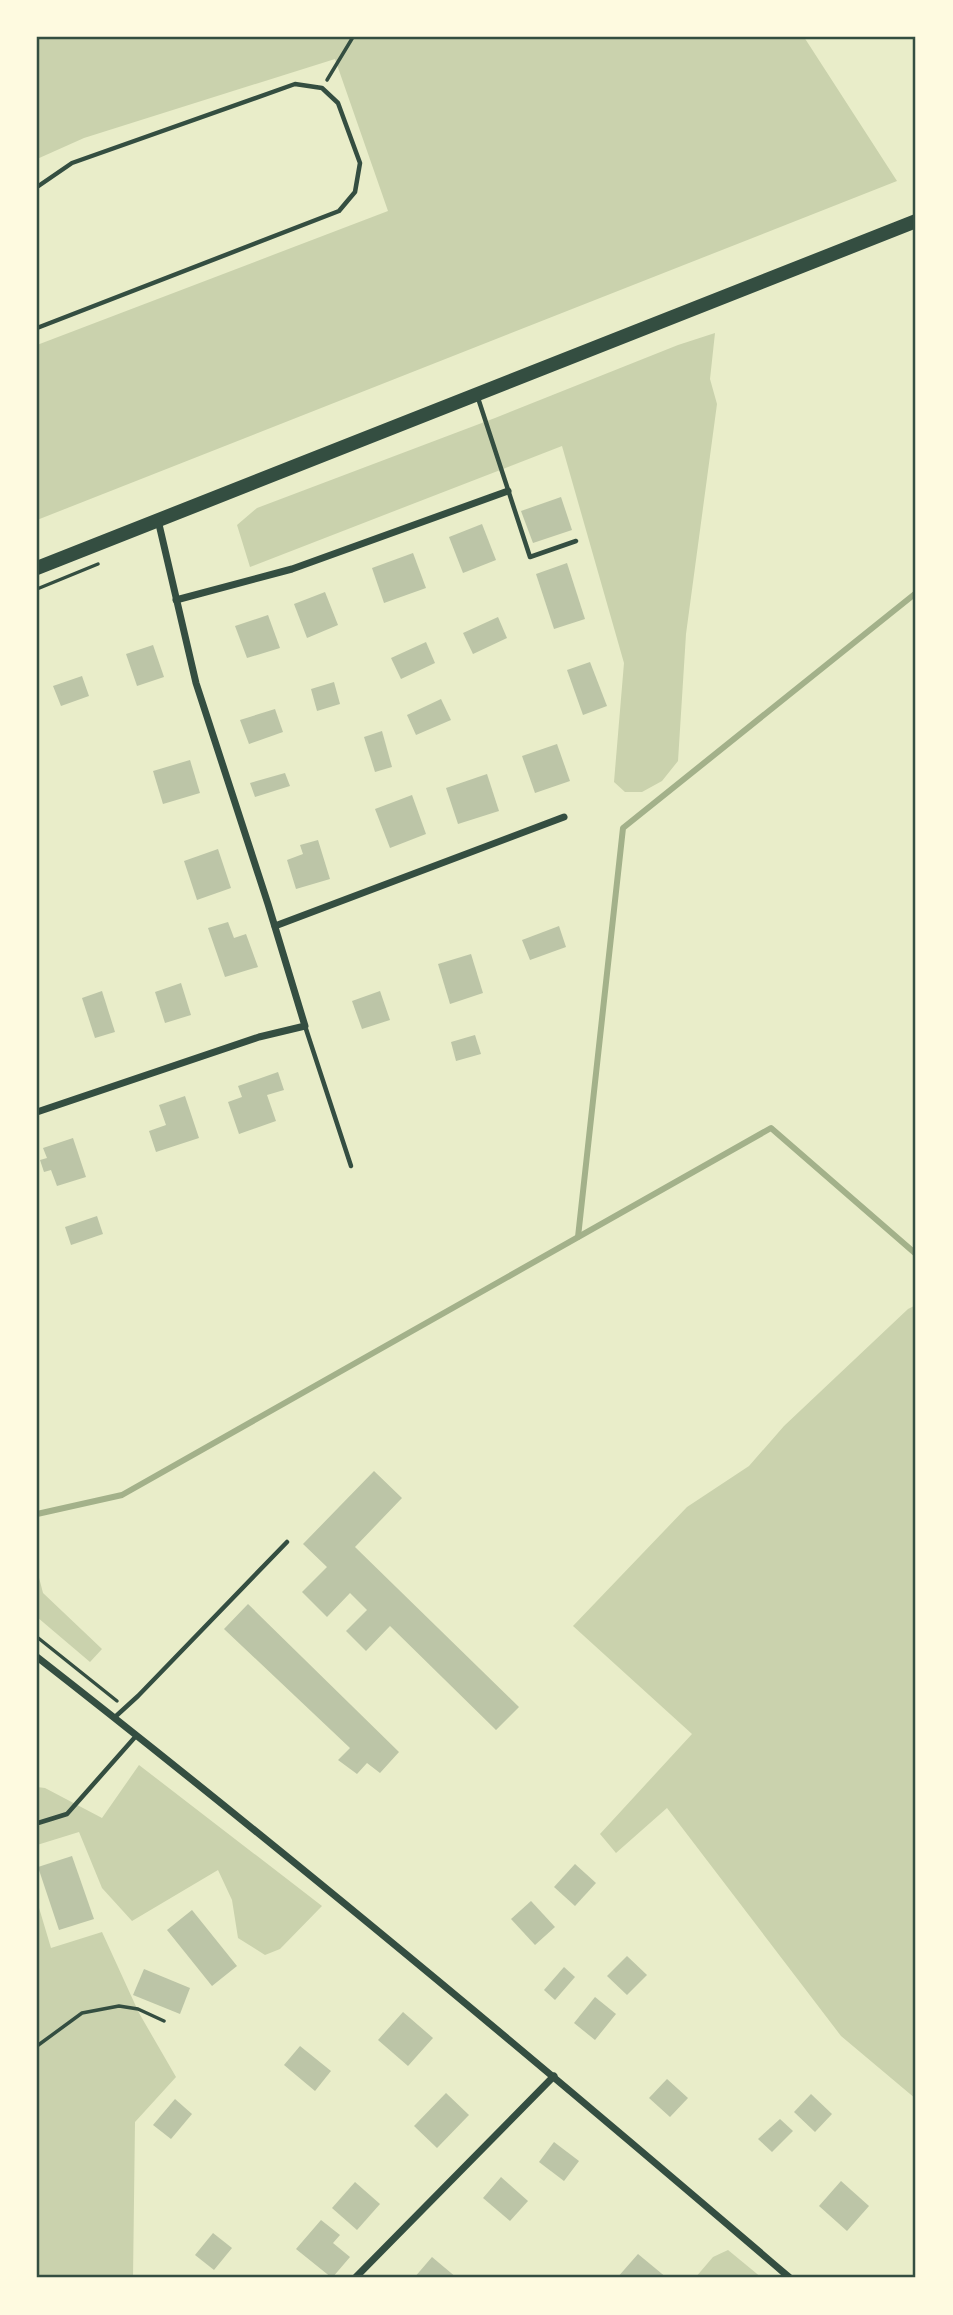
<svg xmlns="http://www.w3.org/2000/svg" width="953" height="2315" font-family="Manrope,sans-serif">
	<rect width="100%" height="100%" fill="#e9edc9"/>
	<g fill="#cad2ad">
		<polygon points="37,37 804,37 897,181 37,520 37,345 388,211 335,59 84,138 37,159"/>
		<polygon points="715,333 710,379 717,404 686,634 678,761 662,781 642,792 625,792 614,782 624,663 562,446 250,567 237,525 257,508 495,418 678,345"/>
		<polygon points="916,1305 916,2099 841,2036 667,1808 616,1853 600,1834 692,1734 573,1626 687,1507 749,1466 784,1426 908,1309"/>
		<polygon points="37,1570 43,1593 102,1649 90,1662 37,1617"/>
		<polygon points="139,1765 322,1906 280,1949 265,1955 238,1938 232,1900 218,1870 132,1921 102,1888 79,1832 37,1845 37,1787 45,1788 102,1818"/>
		<polygon points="37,1901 51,1948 102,1932 139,2013 176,2077 135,2122 133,2278 37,2278"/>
		<polygon points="728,2250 762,2278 695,2278 713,2257"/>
	</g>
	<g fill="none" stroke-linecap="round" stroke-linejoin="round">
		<g stroke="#a3b18a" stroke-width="6">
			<polyline points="578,1237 623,828 916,593"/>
			<polyline points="37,1514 122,1495 771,1128 916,1254"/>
		</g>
	</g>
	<g fill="#bcc5a7">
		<polygon points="561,497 572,530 533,543 521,511"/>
		<polygon points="482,524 496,560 463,573 449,537"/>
		<polygon points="413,553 426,588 384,603 372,568"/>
		<polygon points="567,563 585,619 554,629 536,574"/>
		<polygon points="325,592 338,625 307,638 294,604"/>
		<polygon points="268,615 280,648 247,658 235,626"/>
		<polygon points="498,617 507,638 473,654 463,633"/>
		<polygon points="426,642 435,663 401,679 391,658"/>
		<polygon points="153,645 164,677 137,686 126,654"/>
		<polygon points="590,662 607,706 583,715 567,670"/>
		<polygon points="82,676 89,696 61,706 53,686"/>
		<polygon points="334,682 340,704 317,711 311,689"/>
		<polygon points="441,699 451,720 416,735 407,715"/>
		<polygon points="275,709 283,732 249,744 240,720"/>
		<polygon points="382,731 392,767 375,772 364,737"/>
		<polygon points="557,744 570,781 535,793 522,756"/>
		<polygon points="190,760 200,793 163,804 153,771"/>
		<polygon points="285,773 290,786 255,797 250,783"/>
		<polygon points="487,774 499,811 458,824 446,788"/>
		<polygon points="412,795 426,834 390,848 375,809"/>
		<polygon points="318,840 330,879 296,889 287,860 303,854 300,845"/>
		<polygon points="218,849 231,888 197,900 184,861"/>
		<polygon points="228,922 234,938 246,934 258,967 225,977 208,928"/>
		<polygon points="559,926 566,947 530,960 522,940"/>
		<polygon points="471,954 483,993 450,1004 438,964"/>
		<polygon points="181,983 191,1015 165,1023 155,992"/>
		<polygon points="102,991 115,1032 95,1038 82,998"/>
		<polygon points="380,991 390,1020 362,1029 352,1001"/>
		<polygon points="475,1035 481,1054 456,1061 451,1042"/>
		<polygon points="278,1072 284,1090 267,1095 276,1121 239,1134 228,1102 242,1097 238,1086"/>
		<polygon points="185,1096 199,1138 156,1152 149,1131 166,1125 159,1105"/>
		<polygon points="73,1138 86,1177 57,1186 51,1170 44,1172 40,1160 47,1158 43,1148"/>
		<polygon points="97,1216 103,1234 71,1245 65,1227"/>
		<polygon points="374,1471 402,1498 355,1547 519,1707 496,1730 390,1626 366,1651 346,1631 367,1610 350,1593 327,1617 302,1592 327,1567 303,1544"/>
		<polygon points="248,1604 399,1752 380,1773 367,1763 357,1774 338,1760 350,1748 224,1629"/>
		<polygon points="72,1856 94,1919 59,1930 38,1867"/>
		<polygon points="575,1864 596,1883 575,1906 554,1887"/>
		<polygon points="531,1901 555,1927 535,1945 511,1919"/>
		<polygon points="192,1910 237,1966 212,1986 167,1930"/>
		<polygon points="627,1956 647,1975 627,1995 607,1976"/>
		<polygon points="564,1967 575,1977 555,2000 544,1990"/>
		<polygon points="144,1969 190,1988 180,2014 133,1995"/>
		<polygon points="595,1997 616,2014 595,2040 574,2023"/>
		<polygon points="403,2012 433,2038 408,2066 378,2040"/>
		<polygon points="300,2046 331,2071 315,2091 284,2065"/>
		<polygon points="667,2079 688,2098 670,2117 649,2098"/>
		<polygon points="446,2093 469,2115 437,2148 414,2126"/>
		<polygon points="811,2094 832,2114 815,2132 794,2112"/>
		<polygon points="175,2099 192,2114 171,2139 153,2125"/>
		<polygon points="780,2119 793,2131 772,2152 758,2139"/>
		<polygon points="554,2142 579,2161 564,2181 539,2162"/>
		<polygon points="501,2177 528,2201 510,2221 483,2198"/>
		<polygon points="841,2181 869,2206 847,2231 819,2206"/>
		<polygon points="355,2182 380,2204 357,2230 332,2208"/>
		<polygon points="321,2220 340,2235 333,2243 350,2257 332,2278 296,2249"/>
		<polygon points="213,2233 232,2248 214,2270 195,2255"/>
		<polygon points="638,2254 667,2278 617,2278"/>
		<polygon points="432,2257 457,2278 414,2278"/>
	</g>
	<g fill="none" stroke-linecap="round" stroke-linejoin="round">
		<g stroke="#344e41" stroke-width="3.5">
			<polyline points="327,80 353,37"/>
			<polyline points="37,589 98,564"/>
			<polyline points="37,1637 117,1701"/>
			<polyline points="37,2046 82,2013 119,2006 138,2009 164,2021"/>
		</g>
		<g stroke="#344e41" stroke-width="4.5">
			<polyline points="37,187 72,163 295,84 322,88 338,103 360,163 355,192 339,211 37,328"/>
			<polyline points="478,398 530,557 576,541"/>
			<polyline points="305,1026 351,1166"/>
			<polyline points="115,1717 138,1696 287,1542"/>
			<polyline points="38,1823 67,1814 136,1736"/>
		</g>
		<g stroke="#344e41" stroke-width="7">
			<polyline points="176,600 292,569 508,491"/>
			<polyline points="275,926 564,817"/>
			<polyline points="37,1112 259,1037 305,1026 268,904 196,683 158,520"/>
			<path d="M37 1657C293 1857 543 2066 790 2278"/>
			<polyline points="355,2278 554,2076"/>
		</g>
		<polyline stroke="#344e41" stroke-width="14" points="37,568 916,221"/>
	</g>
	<rect width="953" height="2315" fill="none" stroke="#fefae0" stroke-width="77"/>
	<rect x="38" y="38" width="876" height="2238" fill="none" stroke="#344e41" stroke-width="2.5"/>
</svg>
